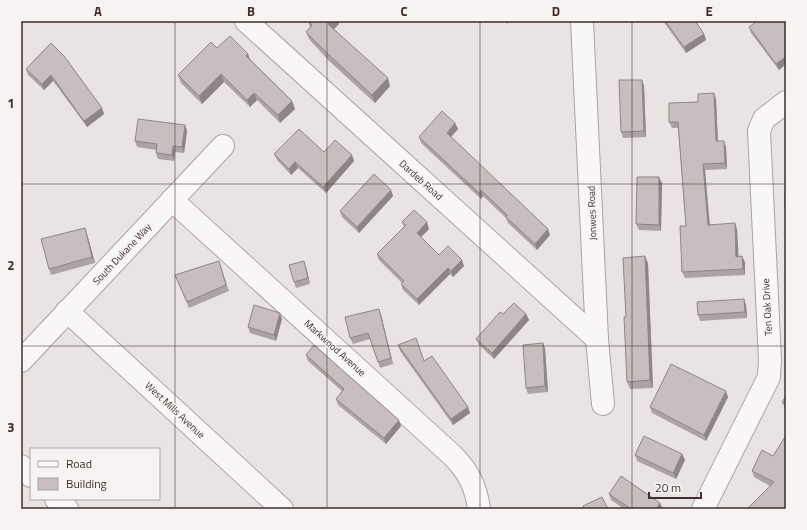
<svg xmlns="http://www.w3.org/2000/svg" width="807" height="530" font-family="'Titillium Web',sans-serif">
	<rect width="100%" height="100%" fill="#eae3e4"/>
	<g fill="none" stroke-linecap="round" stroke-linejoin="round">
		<defs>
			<g id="minor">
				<polyline points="246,21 597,339"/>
				<polyline points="582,21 597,339 603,404"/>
				<path d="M172 200 452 455C468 471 476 486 479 509"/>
				<polyline points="67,311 282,509"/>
				<polyline points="21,361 223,146"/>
				<polyline points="21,466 31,476"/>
				<polyline points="56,499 67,509"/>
				<polyline points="703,509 769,377 770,360 759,131 764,119 786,102"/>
			</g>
		</defs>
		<use href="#minor" stroke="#ada1a2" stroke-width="24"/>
		<use href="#minor" stroke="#f8f6f6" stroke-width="22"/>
	</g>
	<g fill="#ada3a4">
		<polygon points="308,21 338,21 339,24 334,29 390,86 375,103 329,61 309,39 306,32 310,27"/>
		<polygon points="663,21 695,21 704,34 706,40 686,53"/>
		<polygon points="786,21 786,64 779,70 751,33 749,27"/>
		<polygon points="51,43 102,108 104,114 87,127 53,81 44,90 28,75 26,69"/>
		<polygon points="217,48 248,54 250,59 292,101 295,109 280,123 257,100 250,107 224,82 202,104 181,83 178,75"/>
		<polygon points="642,80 644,86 646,137 623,138 621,132"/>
		<polygon points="716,99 718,141 726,147 727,169 705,170 710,225 737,229 738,256 745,262 745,275 685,278 682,272 686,226 678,128 672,128 669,122 698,102"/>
		<polygon points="455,123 458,129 451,137 550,235 537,250 508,223 506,218 483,196 481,199 421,143 419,137"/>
		<polygon points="185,125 187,131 184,153 175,152 174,161 158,159 156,153 156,150 137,147 135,141"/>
		<polygon points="324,152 352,155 354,161 326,193 298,168 291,175 277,160 274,154"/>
		<polygon points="662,183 661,231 639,230 636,224"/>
		<polygon points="391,190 393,196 359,233 342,217 340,211"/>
		<polygon points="402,222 429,229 421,237 439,255 464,266 453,277 450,274 419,305 403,290 401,284 402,283 379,260 377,254 404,227"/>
		<polygon points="85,228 87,234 95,263 51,275 49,269"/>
		<polygon points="645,256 648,264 653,388 630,389 627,382 626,317"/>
		<polygon points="219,261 229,291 189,308 175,275"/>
		<polygon points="306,267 310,284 296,288 294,282"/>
		<polygon points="744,299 746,305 747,318 700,321 698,315"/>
		<polygon points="379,309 381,315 393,364 380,368 370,339 353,344 350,338"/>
		<polygon points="503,314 526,314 529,320 494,359 479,345 476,339"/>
		<polygon points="282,319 276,341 250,333 248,327"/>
		<polygon points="543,343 545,349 548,392 528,394 526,388"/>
		<polygon points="398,345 424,361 468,407 470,413 453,425 400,351"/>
		<polygon points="306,355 401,426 386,444 338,405 336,399 342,391 308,361"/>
		<polygon points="786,396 786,409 785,408 782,402"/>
		<polygon points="728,397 706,441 652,413 650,407"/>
		<polygon points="762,450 786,509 770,486 754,477 752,471"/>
		<polygon points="682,454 685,460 676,479 637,461 635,455"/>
		<polygon points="609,494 660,503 663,509 624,509 611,500"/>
	</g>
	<g fill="#8d8586">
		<polygon points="331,21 338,21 339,24 331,32 328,24"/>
		<polygon points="506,21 510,21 507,24"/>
		<polygon points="704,34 706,40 686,53 684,47"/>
		<polygon points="248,54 250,61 246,56"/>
		<polygon points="786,57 786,64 779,70 776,64"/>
		<polygon points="221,74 224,82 202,104 199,96"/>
		<polygon points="51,75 53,81 44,90 42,84"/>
		<polygon points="388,78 390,86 375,103 372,95"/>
		<polygon points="642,80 644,86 646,137 644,131"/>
		<polygon points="254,93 257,100 250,107 247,100"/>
		<polygon points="714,93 716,99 718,147 716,141"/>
		<polygon points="292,101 295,109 280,123 278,115"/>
		<polygon points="102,108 104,114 87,127 84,121"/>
		<polygon points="455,123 458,129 449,139 447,133"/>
		<polygon points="185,125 187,131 184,153 182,147"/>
		<polygon points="724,141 726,147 727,169 725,163"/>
		<polygon points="173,146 175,152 174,161 172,155"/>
		<polygon points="352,155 354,161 326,193 323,187"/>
		<polygon points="295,162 298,168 291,175 289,169"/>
		<polygon points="703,164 705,170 710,231 708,225"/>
		<polygon points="659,177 662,183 661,231 659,225"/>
		<polygon points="391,190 393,196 359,233 357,227"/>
		<polygon points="481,190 483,196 481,199 479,193"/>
		<polygon points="427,222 429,229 419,239 417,233"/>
		<polygon points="735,223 737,229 739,263 736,257"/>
		<polygon points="85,228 87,234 95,263 92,257"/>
		<polygon points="548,229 550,235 537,250 535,244"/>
		<polygon points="645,256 648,264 653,388 650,380"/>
		<polygon points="742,256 745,262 745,275 743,269"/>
		<polygon points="462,260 464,266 453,277 451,271"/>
		<polygon points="304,261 306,267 310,284 308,278"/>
		<polygon points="448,268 450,274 419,305 417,299"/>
		<polygon points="744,299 746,305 747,318 745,312"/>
		<polygon points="379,309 381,315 393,364 391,358"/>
		<polygon points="280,313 282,319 276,341 274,335"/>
		<polygon points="526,314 529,320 494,359 492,353"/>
		<polygon points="543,343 545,349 548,392 545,386"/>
		<polygon points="726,391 728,397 706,441 704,435"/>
		<polygon points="468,407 470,413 453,425 451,419"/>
		<polygon points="399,420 401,426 386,444 384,438"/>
		<polygon points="682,454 685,460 676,479 673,473"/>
		<polygon points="660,503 663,509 656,509"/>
	</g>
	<g fill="#c9bebf" stroke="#8d8586">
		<polygon points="308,21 331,21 328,24 388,78 372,95 327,53 306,32 312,25"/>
		<polygon points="665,21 695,21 704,34 684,47"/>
		<polygon points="757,21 786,21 786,57 776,64 749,27"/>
		<polygon points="230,36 248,54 246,56 292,101 278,115 254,93 247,100 221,74 199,96 178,75 211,42 217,48"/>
		<polygon points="51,43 64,56 102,108 84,121 51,75 42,84 26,69"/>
		<polygon points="619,80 642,80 644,131 621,132"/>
		<polygon points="714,93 716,141 724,141 725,163 703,164 708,225 735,223 736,257 742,256 743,269 682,272 680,226 686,226 678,122 669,122 669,103 698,102 698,94"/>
		<polygon points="442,111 455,123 447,133 548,229 535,244 506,217 507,215 481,190 479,193 419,137"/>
		<polygon points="138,119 185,125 182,147 173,146 172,155 156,153 157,144 135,141"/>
		<polygon points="299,129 324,152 335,140 352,155 323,187 295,162 289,169 274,154"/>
		<polygon points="374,174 391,190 357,227 340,211"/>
		<polygon points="637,177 659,177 659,225 636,224"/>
		<rect x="785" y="192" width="1" height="14"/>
		<polygon points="414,210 427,222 417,233 439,255 448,246 462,260 451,271 448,268 417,299 401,284 404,281 377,254 406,225 402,222"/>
		<polygon points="85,228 92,257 49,269 41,239"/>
		<polygon points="645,256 650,380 627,382 624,317 626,317 623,258"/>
		<polygon points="219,261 226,285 187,302 175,275"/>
		<polygon points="304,261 308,278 294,282 289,265"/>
		<polygon points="744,299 745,312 698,315 697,302"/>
		<polygon points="514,303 526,314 492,353 476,339 500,312 503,314"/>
		<polygon points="254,305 280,313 274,335 248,327"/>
		<polygon points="379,309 391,358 378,362 368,333 350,338 345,317"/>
		<polygon points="416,338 424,361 432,356 468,407 451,419 398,345"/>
		<polygon points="543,343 545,386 526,388 523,345"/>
		<polygon points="314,345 399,420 384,438 336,399 344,389 306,355"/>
		<polygon points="671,364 726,391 704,435 650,407"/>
		<polygon points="786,396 786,404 782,402"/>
		<polygon points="786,435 786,509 747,509 774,482 752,471 762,450 773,456"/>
		<polygon points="644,436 682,454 673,473 635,455"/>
		<polygon points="621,476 660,503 656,509 631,509 609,494"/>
		<polygon points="602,497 608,509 584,509 583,506"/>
	</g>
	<path fill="none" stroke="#402d2e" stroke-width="1" stroke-opacity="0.55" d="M175 21V509M327 21V509M480 21V509M632 21V509M21 184H786M21 346H786"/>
	<g text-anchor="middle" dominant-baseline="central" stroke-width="3" stroke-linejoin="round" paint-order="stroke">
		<g font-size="10" fill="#402d2e" stroke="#f7f3f3">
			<text transform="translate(421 180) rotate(42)">Dardeb Road</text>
			<text transform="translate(592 213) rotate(-92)">Jonwes Road</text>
			<text transform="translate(122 254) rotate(-47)">South Dukane Way</text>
			<text transform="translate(767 307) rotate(-93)">Ten Oak Drive</text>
			<text transform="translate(335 348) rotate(42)">Markwood Avenue</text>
			<text transform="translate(175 410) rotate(43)">West Mills Avenue</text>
		</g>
	</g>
	<rect width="807" height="530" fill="none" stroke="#f7f3f3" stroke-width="44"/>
	<rect x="30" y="448" width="130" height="52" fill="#f7f3f3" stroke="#aea4a4"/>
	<rect x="38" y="461" width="20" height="6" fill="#f8f6f6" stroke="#aea4a4"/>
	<text x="66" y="468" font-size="12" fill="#402d2e">Road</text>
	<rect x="38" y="478" width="20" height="12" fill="#c9bebf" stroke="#aea4a4"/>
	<text x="66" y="488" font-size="12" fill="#402d2e">Building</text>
	<path d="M649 492v6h52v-6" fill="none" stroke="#402d2e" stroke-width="2"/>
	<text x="655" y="492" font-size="12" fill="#402d2e" stroke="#f7f3f3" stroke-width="3" paint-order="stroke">20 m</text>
	<rect x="22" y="22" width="763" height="486" fill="none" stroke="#402d2e" stroke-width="1.5"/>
	<g font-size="13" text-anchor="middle" font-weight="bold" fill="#402d2e">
		<text x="98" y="16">A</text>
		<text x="251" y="16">B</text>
		<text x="404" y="16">C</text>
		<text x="556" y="16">D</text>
		<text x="709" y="16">E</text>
		<text x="11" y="108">1</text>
		<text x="11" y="270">2</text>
		<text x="11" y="432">3</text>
	</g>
</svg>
